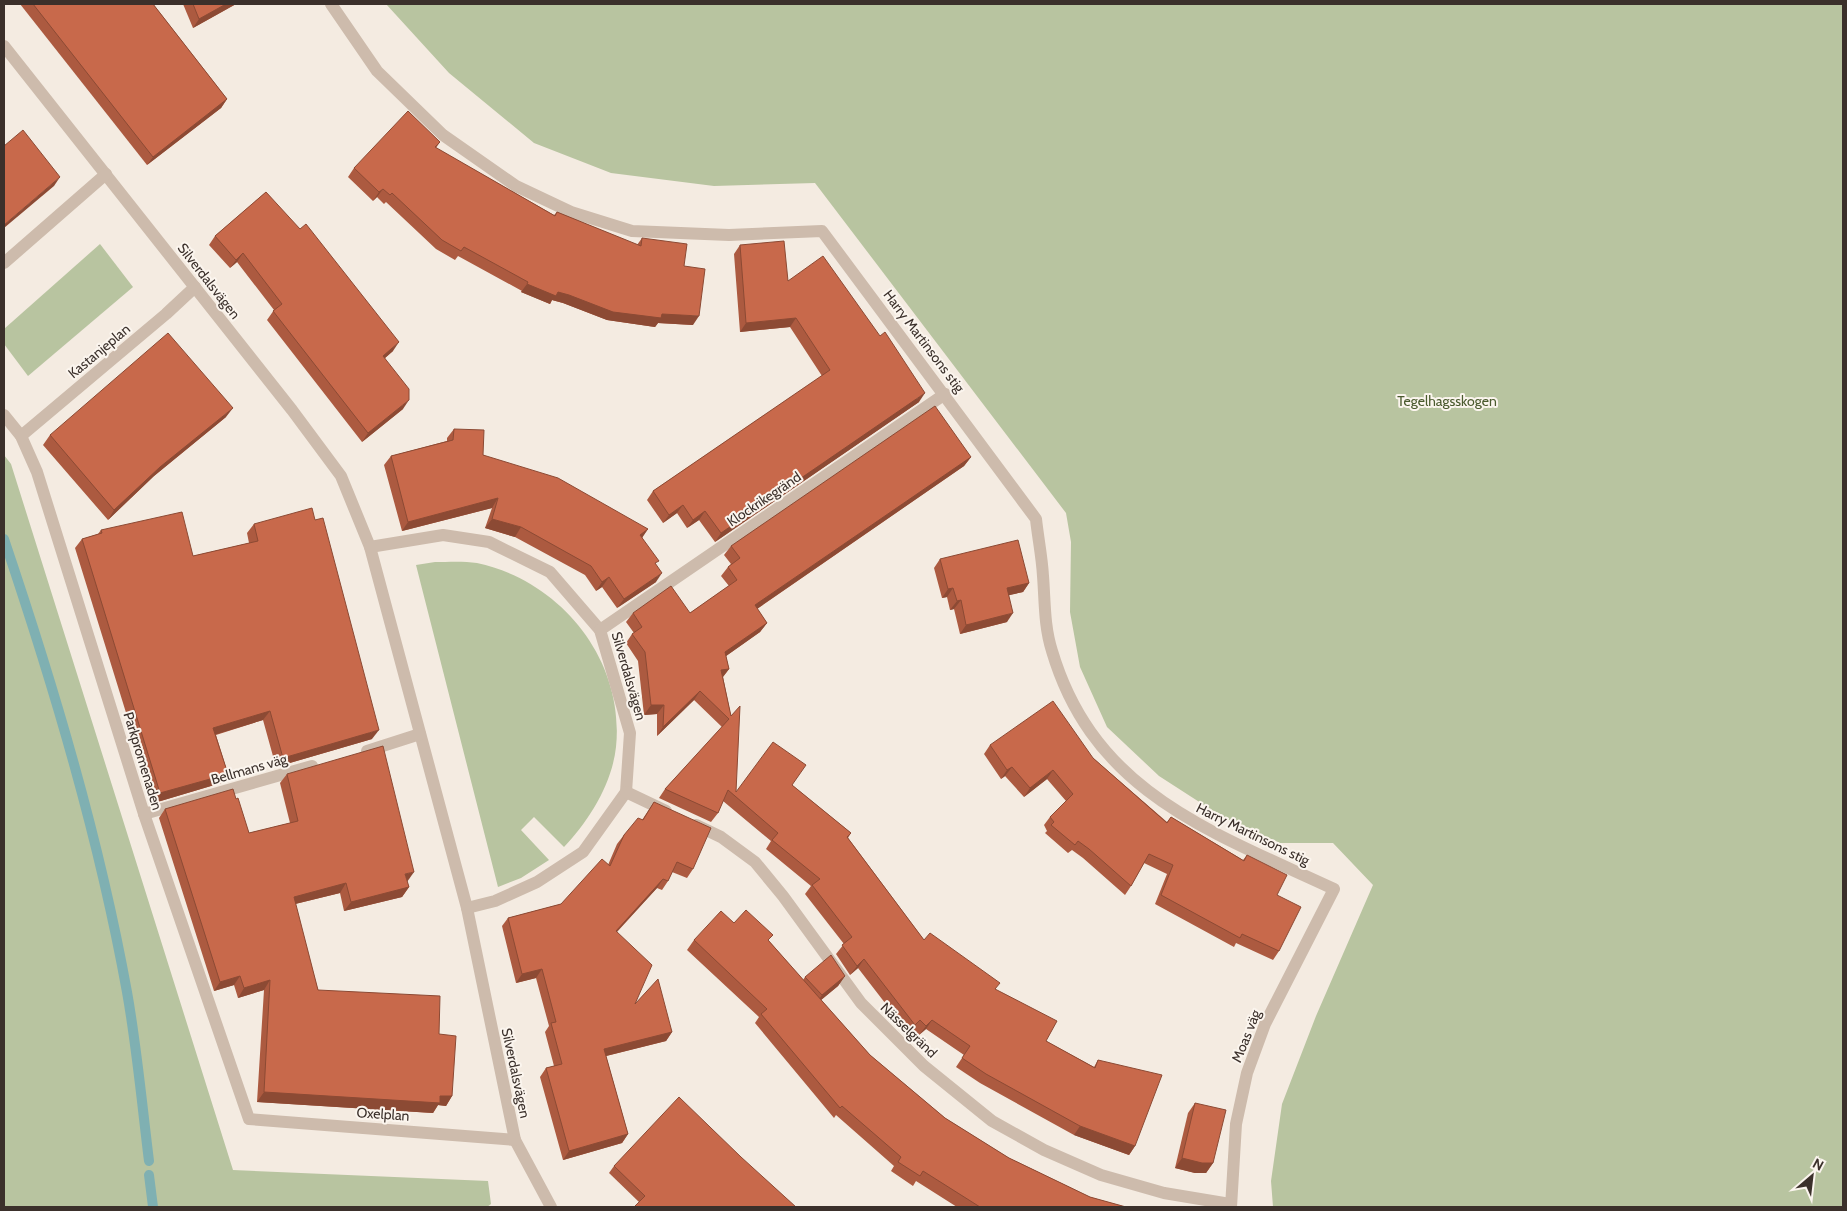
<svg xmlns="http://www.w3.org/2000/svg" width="1847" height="1211" font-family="Cabin,sans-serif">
	<rect width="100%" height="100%" fill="#f4ebe1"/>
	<g fill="#b8c4a0">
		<polygon points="386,4 1843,4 1843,1207 1273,1207 1271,1181 1282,1104 1316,1016 1373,885 1333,843 1280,843 1221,816 1159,776 1107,727 1080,667 1070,612 1071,542 1066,513 815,183 714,186 611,173 534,143 449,73"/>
		<polygon points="100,244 133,287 28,376 4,344 4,329"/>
		<polygon points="4,455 11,464 233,1170 488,1181 491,1204 487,1207 4,1207"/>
		<path d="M435 562C448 562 464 561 477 563 561 581 625 660 616 747 612 784 589 821 564 847L534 817 521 830 549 860 521 878 498 887 416 565Z"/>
	</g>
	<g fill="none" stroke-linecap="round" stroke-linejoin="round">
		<g stroke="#7fb0b2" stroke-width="10">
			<path d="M4 539C54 687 99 838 127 992 137 1048 142 1105 149 1161"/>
			<polyline points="149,1175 153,1207"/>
		</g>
		<g stroke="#cdbbac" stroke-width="12">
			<path d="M331 4 377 71 443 135 516 186 571 212 632 231 729 235 822 231 1036 519C1038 538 1042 557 1043 576 1045 601 1044 626 1052 651 1094 793 1212 832 1334 889L1265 1024 1247 1073 1236 1124 1231 1207"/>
			<polyline points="4,46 292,410 341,476 370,547 467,908 515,1140 551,1207"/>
			<polyline points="4,263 106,174"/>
			<polyline points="4,415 21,436 37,472 144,814 249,1119 515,1140"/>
			<polyline points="21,436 166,314 195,287"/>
			<polyline points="370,547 443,535 489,542 550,572 600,630 630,733 626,792 583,852 537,882 495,901 467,908"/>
			<polyline points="600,630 945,394"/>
			<polyline points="367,751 420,734"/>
			<polyline points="626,792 666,811"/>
			<polyline points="144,814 312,766"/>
			<polyline points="696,825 721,837 755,862 783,896 861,1003 924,1066 992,1121 1044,1150 1101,1175 1164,1193 1230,1204"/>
		</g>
	</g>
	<g fill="#ac5a40">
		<polygon points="20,4 153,4 227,99 221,108 147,165"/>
		<polygon points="183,4 236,4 193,28"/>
		<polygon points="440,142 436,148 554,215 557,212 637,245 642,238 684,266 693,325 658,323 655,327 607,320 563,303 552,300 550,304 521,292 522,291 458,256 455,260 436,249 386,202 384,204 377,197 373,201 348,177 354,168"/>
		<polygon points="266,192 393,351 385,358 403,409 362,442 267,320 274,310 237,262 230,268 209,245 215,236"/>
		<polygon points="740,245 788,281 919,402 715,542 699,520 687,528 677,513 663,523 647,500 653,491 822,376 790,327 740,332 734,254"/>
		<polygon points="226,417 154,476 108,520 43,445 50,435"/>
		<polygon points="454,429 483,455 648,529 642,537 656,565 656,582 617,608 602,587 596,591 585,575 515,537 485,528 492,508 402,531 384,465 391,456 447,441 447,438"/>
		<polygon points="971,457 964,466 757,609 767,623 760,632 726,656 729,669 723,677 731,716 736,792 792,785 851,833 848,838 924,940 995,989 1046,1041 1094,1067 1098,1060 1135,1146 1129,1155 1074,1135 980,1083 956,1067 964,1055 926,1029 919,1035 913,1029 909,1034 858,968 850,975 836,954 844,944 805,894 811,886 766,849 771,841 723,801 718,813 711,822 659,798 665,789 722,727 694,700 657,736 657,714 644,715 638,661 626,643 632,634 634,633 626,622 633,613 690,613 729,586 721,576 728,567 731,564 724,555 731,546"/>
		<polygon points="254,524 372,739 276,767 263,720 216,735 228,774 221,783 154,803 75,548 82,539 98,534 101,530 193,556 249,543 247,533"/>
		<polygon points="940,559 1029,583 1023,592 1009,595 1007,622 960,634 954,609 950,610 947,597 942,598 934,568"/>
		<polygon points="990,745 1093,758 1167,822 1171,817 1243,860 1247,855 1277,895 1279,951 1273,960 1236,943 1234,947 1155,904 1167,874 1144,863 1131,886 1125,895 1083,858 1072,850 1068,853 1045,833 1047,831 1044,825 1050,817 1066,801 1047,779 1024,797 1005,776 1001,779 984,754"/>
		<polygon points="287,774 407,882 409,887 402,897 344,911 340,893 295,904 318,990 439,1034 452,1096 446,1106 438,1105 433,1113 257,1102 264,990 238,998 234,985 214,991 159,818 165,809 236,799 249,833 290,823 280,783"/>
		<polygon points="654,802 693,869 687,878 672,872 668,881 662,890 657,888 617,932 635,1004 672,1032 666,1041 606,1056 628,1134 622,1143 563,1160 540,1077 546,1068 554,1066 545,1032 549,1026 536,978 516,983 502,926 508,918 561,904 608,865 617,844 624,835 642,820"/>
		<polygon points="734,923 769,941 803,980 805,977 845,976 838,986 821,1000 870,1055 945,1118 1009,1158 1090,1197 1126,1207 957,1207 916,1181 913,1186 891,1171 894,1166 836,1115 834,1118 755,1023 759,1017 687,950 694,940"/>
		<polygon points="1195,1103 1213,1163 1206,1173 1195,1173 1175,1168 1188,1113"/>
		<polygon points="741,1157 639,1202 609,1173 614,1166"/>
	</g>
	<g fill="#8c4a34">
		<polygon points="226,4 236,4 193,28 199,19"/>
		<polygon points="227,99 221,108 147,165 153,157"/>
		<polygon points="60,177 54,186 4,228 4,225"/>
		<polygon points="383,189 377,197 373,201 379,192"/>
		<polygon points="243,253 237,262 230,268 236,260"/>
		<polygon points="527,284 558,292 662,314 699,316 693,325 658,323 655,327 607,320 563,303 552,300 550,304 521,292"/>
		<polygon points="796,318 790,327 740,332 746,323"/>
		<polygon points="399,342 393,351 377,365 383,356"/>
		<polygon points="925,393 919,402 715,542 721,533"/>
		<polygon points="409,400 403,409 362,442 368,433"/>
		<polygon points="233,408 226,417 154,476 108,520 114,510 160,467"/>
		<polygon points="971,457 964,466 748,615 755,605"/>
		<polygon points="498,498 492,508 402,531 408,522"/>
		<polygon points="683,505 677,513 663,523 669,515"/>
		<polygon points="705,511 699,520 687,528 693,520"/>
		<polygon points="492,519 521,527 515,537 485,528"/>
		<polygon points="648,529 642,538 640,535"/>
		<polygon points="662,573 656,582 617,608 624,599"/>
		<polygon points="609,577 602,587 596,591 602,582"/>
		<polygon points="1029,583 1023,592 1001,597 1007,588"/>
		<polygon points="953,588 947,597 942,598 948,589"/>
		<polygon points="961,600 954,609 950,610 957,601"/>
		<polygon points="1013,613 1007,622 960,634 966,625"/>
		<polygon points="767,623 760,632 719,661 725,652"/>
		<polygon points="729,669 722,678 721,670"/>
		<polygon points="700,691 694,700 657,736 663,727"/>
		<polygon points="651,705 664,705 657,714 644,715"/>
		<polygon points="270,711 263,720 207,737 213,728"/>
		<polygon points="379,730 372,739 276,767 283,758"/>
		<polygon points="1012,767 1005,776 1001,779 1007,770"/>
		<polygon points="1053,770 1047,779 1024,797 1030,788"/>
		<polygon points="228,774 221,783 154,803 160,793"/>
		<polygon points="414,872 407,882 405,874"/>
		<polygon points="663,879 657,888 609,940 616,931"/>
		<polygon points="346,883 340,893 287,906 294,897"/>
		<polygon points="409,887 402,897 344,911 351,902"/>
		<polygon points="864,959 858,968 850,975 857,966"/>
		<polygon points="542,969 536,978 516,983 522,974"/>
		<polygon points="240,976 234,985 214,991 220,982"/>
		<polygon points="845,976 838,986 815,1005 822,995"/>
		<polygon points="270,980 264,990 238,998 244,988"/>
		<polygon points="932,1020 926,1029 919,1035 926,1026"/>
		<polygon points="672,1032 666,1041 598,1058 604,1049"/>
		<polygon points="264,1092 440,1096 452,1096 446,1106 438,1105 433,1113 257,1102"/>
		<polygon points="1080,1126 1135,1146 1129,1155 1074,1135"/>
		<polygon points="628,1134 622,1143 563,1160 569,1151"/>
		<polygon points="1182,1158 1213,1163 1206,1173 1195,1173 1175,1168"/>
	</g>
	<g fill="#c8694b" stroke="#8c4a34">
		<polygon points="33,4 153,4 227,99 153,157"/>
		<polygon points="193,4 226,4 199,19"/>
		<polygon points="408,111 440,142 435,147 555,216 557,212 641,246 642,238 687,244 684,266 705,269 699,316 662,314 661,318 613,312 569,295 558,292 556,296 527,284 528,282 464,247 461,251 442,240 392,193 390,195 383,189 379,192 354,168"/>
		<polygon points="23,130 60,177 4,225 4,146"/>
		<polygon points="266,192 300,229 306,224 399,342 383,356 409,389 409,400 368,433 273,311 282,304 243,253 236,260 215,236"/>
		<polygon points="784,241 788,281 823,256 880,336 885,332 925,393 721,533 705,511 693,520 683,505 669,515 653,491 830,370 796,318 746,323 740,245"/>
		<polygon points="168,333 233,408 160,467 114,510 50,435"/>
		<polygon points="935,406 971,457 755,605 767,623 725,652 729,669 721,670 731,716 740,706 736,792 773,742 806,765 792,785 851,833 847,837 924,940 930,933 1000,983 995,989 1057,1021 1046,1041 1095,1068 1098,1060 1162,1075 1135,1146 1080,1126 986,1074 962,1058 970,1046 932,1020 926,1026 920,1020 915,1025 864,959 857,966 842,945 852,937 812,885 820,879 772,840 778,833 728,790 718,813 665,789 729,719 700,691 663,727 664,705 651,705 645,652 632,634 642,627 633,613 671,586 690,613 737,580 728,567 740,558 731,546"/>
		<polygon points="454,429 484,430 483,455 558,478 648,529 640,535 659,561 655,563 662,573 624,599 609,577 602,582 591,566 521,527 492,519 498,498 408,522 391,456 453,440"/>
		<polygon points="312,508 315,520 323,518 379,730 283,758 270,711 213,728 228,774 160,793 82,539 102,533 101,530 182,512 193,556 258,541 254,524"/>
		<polygon points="1018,540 1029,583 1007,588 1013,613 966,625 961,600 957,601 953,588 948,589 940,559"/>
		<polygon points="1053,701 1093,758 1167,823 1171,817 1244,861 1247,855 1287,875 1277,895 1301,907 1279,951 1242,934 1240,938 1161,895 1173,865 1149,854 1131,886 1089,849 1078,841 1075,845 1051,825 1054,822 1050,817 1073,794 1053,770 1030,788 1012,767 1007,770 990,745"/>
		<polygon points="383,746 414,872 405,874 409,887 351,902 346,883 294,897 318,990 440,996 439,1034 456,1036 452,1096 440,1096 440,1103 264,1092 270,980 244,988 240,976 220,982 165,809 233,789 236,799 238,798 249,833 298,821 287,774"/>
		<polygon points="654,802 711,828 693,869 677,862 668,881 663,879 616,931 652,965 635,1004 658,979 672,1032 604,1049 628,1134 569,1151 546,1068 562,1064 551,1023 556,1022 542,969 522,974 508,918 561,904 602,859 610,866 624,835 638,818 643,820"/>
		<polygon points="746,910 773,935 768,940 870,1055 945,1118 1009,1158 1090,1197 1126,1207 980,1207 923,1171 920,1176 898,1162 901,1157 842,1106 840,1108 761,1014 767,1009 694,940 721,911 734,923"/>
		<polygon points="831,955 845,976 822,995 805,977"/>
		<polygon points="679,1097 741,1157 796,1207 634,1207 645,1196 614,1166"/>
		<polygon points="1195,1103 1226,1110 1213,1163 1202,1163 1182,1158"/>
	</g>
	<g text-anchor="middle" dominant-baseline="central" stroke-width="4" stroke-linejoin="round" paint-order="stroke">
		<g font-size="14" fill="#3b302b" stroke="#fbf5ee">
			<text transform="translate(209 281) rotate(52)">Silverdalsvägen</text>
			<text transform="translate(924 341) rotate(53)">Harry Martinsons stig</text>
			<text transform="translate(99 351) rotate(-40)">Kastanjeplan</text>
			<text transform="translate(764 499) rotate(-34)">Klockrikegränd</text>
			<text transform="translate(629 676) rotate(74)">Silverdalsvägen</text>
			<text transform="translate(143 761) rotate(73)">Parkpromenaden</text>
			<text transform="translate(249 769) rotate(-16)">Bellmans väg</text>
			<text transform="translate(1253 834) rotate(26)">Harry Martinsons stig</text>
			<text transform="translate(909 1030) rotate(44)">Nässelgränd</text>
			<text transform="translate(1246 1036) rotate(-68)">Moas väg</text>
			<text transform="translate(516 1073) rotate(78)">Silverdalsvägen</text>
			<text transform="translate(383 1114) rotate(4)">Oxelplan</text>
		</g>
		<g font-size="14" fill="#4a5a2e" stroke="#fbf5ee">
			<text x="1447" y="401">Tegelhagsskogen</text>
		</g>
	</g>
	<rect width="1847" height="1211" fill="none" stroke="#3b302b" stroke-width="10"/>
	<g transform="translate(1812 1176) rotate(28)" stroke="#fbf5ee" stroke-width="4" paint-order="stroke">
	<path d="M0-4L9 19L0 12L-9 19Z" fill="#3b302b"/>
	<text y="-8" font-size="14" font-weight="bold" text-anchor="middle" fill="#3b302b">N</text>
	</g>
</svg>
